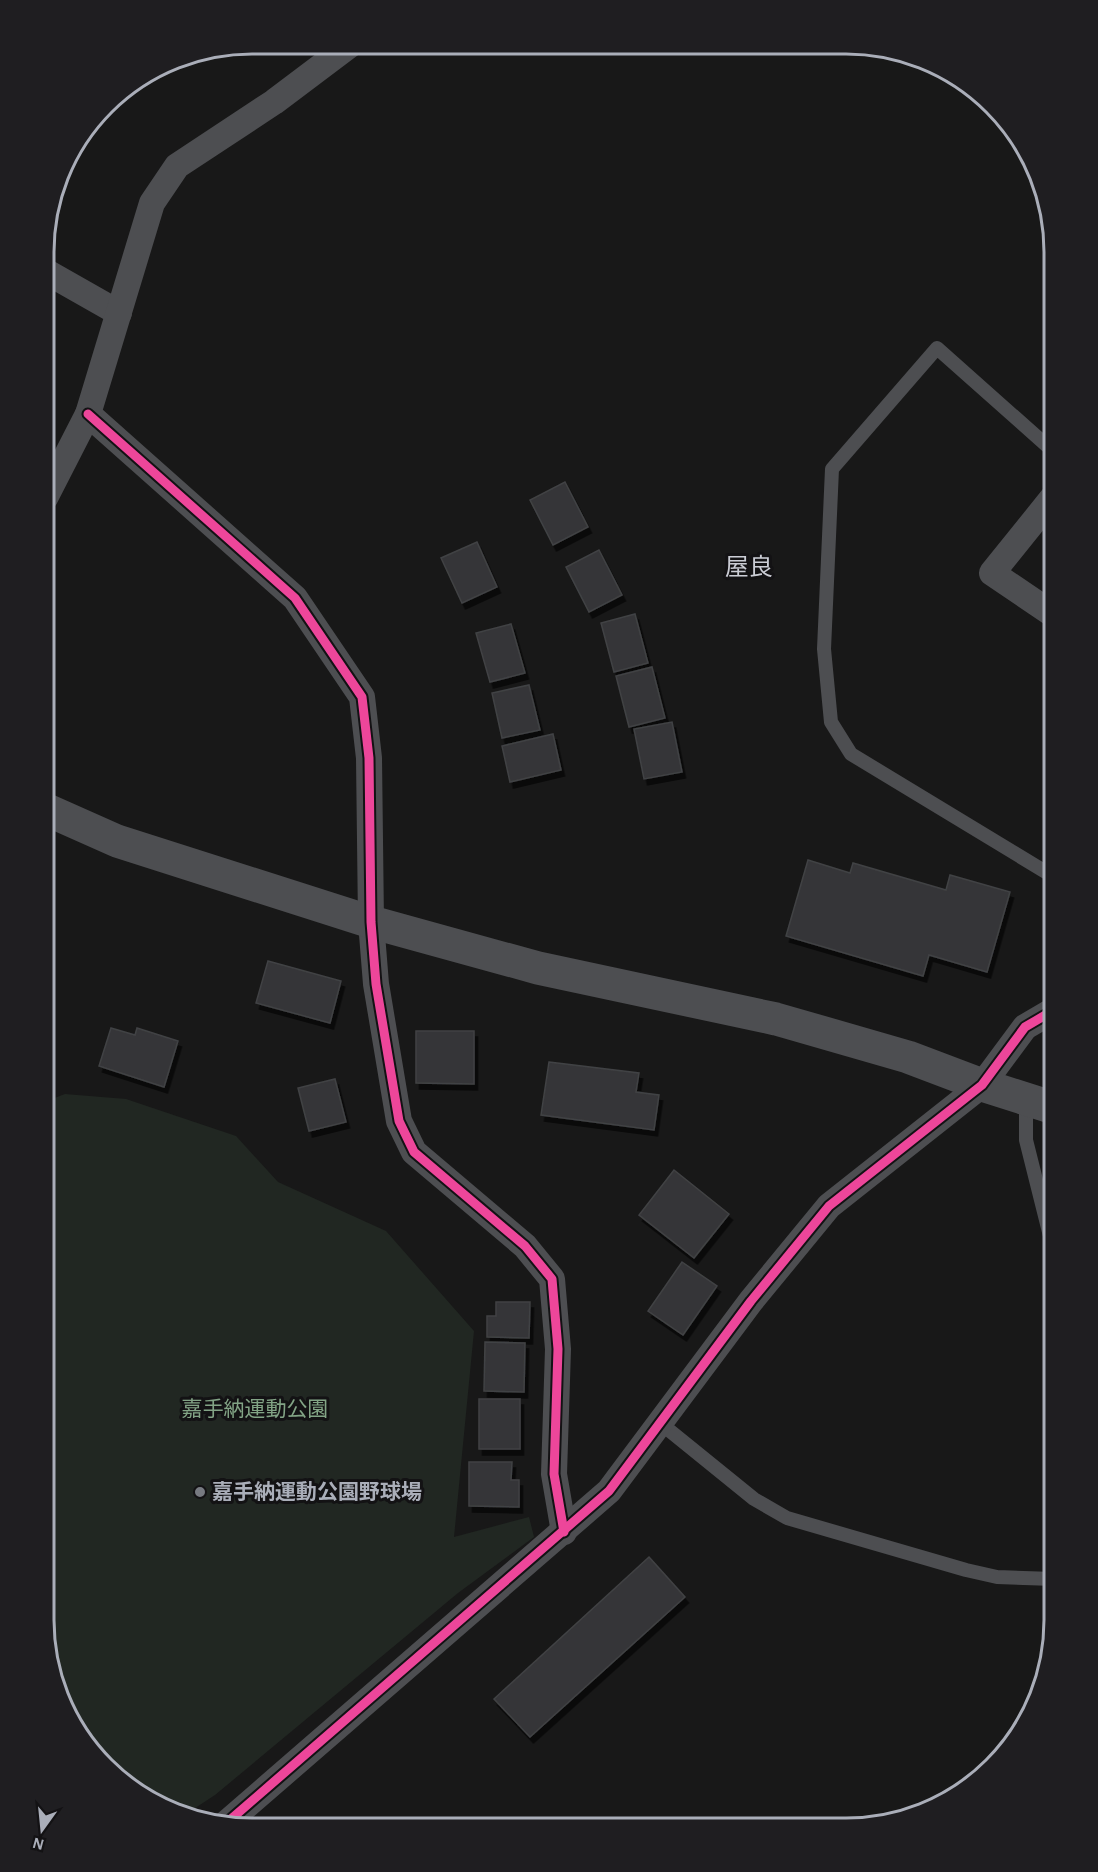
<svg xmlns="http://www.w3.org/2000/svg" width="1098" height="1872" font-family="'Alegreya Sans','Noto Sans JP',sans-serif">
	<defs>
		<filter id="shadow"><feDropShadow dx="3.5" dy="6" stdDeviation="0" flood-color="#0009"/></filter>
	</defs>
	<rect width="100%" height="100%" fill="#181818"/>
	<polygon fill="#212722" points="65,1094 126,1099 236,1136 278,1182 386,1231 474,1331 454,1537 529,1517 534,1537 458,1593 215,1795 189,1812 125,1785 59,1699 44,1620 44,1102"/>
	<g fill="#363638" stroke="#414244" stroke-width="1.5" filter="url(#shadow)">
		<polygon points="565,482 588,527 553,545 530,500"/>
		<polygon points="477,542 497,587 462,603 441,558"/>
		<polygon points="599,550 622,595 589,612 566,567"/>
		<polygon points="635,614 648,663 614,672 601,623"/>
		<polygon points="511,624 525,673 490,682 476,633"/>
		<polygon points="652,667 665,718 629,727 616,676"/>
		<polygon points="529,685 540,730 502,738 492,693"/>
		<polygon points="672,722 682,772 644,779 634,729"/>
		<polygon points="553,734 561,770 510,782 502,746"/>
		<polygon points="808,860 850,873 853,863 946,890 950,875 1010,892 987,972 929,955 923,976 786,936"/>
		<polygon points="268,961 341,981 330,1023 256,1003"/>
		<polygon points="111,1028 135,1035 137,1028 178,1041 164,1087 99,1066"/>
		<polygon points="416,1031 474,1031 474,1084 416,1083"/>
		<polygon points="549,1062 639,1073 636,1092 659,1095 654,1130 541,1115"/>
		<polygon points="335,1079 346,1122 309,1131 298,1088"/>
		<polygon points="674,1170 729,1214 694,1258 639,1215"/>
		<polygon points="682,1262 717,1286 683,1335 648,1311"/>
		<polygon points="496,1302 530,1302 529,1338 487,1337 487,1316 496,1316"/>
		<polygon points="485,1342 525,1343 524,1392 484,1391"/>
		<rect x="479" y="1399" width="41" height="50"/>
		<polygon points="469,1462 512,1462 511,1480 519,1480 519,1507 469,1506"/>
		<polygon points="649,1557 685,1597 530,1737 494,1699"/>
	</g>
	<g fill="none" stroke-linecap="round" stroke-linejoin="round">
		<g stroke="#4d4e51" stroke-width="14">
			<polyline points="1054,877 851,754 831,722 824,649 832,469 937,348 1054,452"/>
			<polyline points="1026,1099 1026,1140 1054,1252"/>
			<polyline points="659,1422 754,1499 787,1518 966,1570 997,1577 1054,1579"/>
		</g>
		<g stroke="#4d4e51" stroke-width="26">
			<polyline points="45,271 119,313"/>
			<polyline points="88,414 295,598 362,697 369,758 371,922 376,984 399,1121 414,1152 525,1246 552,1279 558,1349 554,1474 564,1532"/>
			<polyline points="45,498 88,414 152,203 177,166 274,102 351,44"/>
			<polyline points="1054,615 992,573 1054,496"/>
			<polyline points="223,1826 609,1491 751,1301 829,1206 982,1085 1025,1027 1054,1010"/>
		</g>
		<polyline stroke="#4d4e51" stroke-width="33" points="45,809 117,841 371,922 538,968 776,1019 908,1057 982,1085 1054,1108"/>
		<defs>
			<g id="cycleway">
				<polyline points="88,414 295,598 362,697 369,758 371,922 376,984 399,1121 414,1152 525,1246 552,1279 558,1349 554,1474 564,1532"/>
				<polyline points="223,1826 609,1491 751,1301 829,1206 982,1085 1025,1027 1054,1010"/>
			</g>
		</defs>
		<use href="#cycleway" stroke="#131214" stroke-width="13"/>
		<use href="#cycleway" stroke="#ed469a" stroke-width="9"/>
	</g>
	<circle fill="#777a81" stroke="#131214" stroke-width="2" cx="200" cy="1492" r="6"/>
	<g text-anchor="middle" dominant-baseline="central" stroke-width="6" stroke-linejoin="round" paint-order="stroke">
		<g font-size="21" fill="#82a385" stroke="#131214">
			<text x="255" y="1409">嘉手納運動公園</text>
		</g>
		<g font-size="21" font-weight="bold" fill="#aaaeb9" stroke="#131214" text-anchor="start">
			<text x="212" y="1492">嘉手納運動公園野球場</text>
		</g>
		<g font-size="24" fill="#cbcdd5" stroke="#131214">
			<text x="749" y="568">屋良</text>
		</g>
	</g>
	<path d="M0 0H1098V1872H0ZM252 54H846A198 198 0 0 1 1044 252V1620A198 198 0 0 1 846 1818H252A198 198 0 0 1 54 1620V252A198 198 0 0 1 252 54Z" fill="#1f1e21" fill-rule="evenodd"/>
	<path fill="none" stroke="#aaaeb9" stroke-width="3" d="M252 54H846A198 198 0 0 1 1044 252V1620A198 198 0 0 1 846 1818H252A198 198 0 0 1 54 1620V252A198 198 0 0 1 252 54Z"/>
	<g transform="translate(42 1830) rotate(195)" stroke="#131214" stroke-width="4.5" paint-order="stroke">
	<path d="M0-4.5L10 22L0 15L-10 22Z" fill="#aaaeb9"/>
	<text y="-9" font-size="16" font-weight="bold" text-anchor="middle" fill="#aaaeb9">N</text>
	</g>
</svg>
